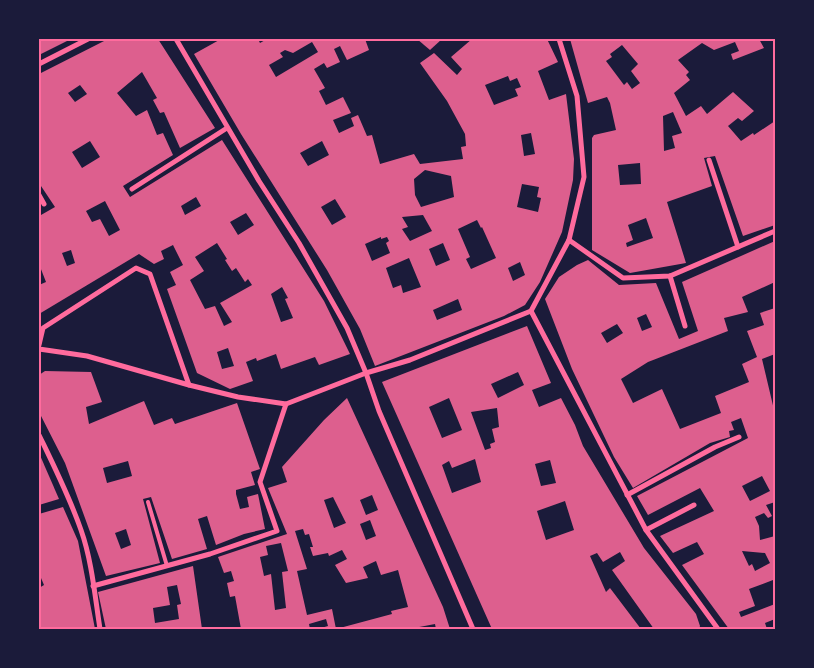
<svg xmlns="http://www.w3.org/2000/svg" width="814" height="668" font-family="'Sofia Sans Condensed',sans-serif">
	<rect width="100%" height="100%" fill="#1b1b3a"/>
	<g fill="#dd5f8e" fill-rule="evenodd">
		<polygon points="41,39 71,39 39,55 39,41"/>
		<path d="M108 39H158L215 128 180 148 164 112 160 113 153 100 157 98 142 72 117 93 136 116 147 110 157 135 163 133 173 155 123 186 130 197 222 140 324 301 350 354 319 365 315 357 281 369 276 354 257 361 256 358 246 362 253 381 230 389 197 373 167 289 176 285 170 272 183 265 173 245 161 251 164 259 154 264 139 254 39 314V285L46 282 39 264V251L41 250 39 244V212L41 215 55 207 39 183V74ZM80 85 87 94 75 102 68 93ZM90 141 100 157 82 168 72 152ZM196 197 201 206 185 215 181 206ZM105 201 120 230 109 236 100 219 92 222 86 211ZM246 213 254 225 238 235 230 222ZM217 243 227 259 225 260 232 271 236 268 245 282 248 279 252 285 220 303 232 322 224 326 215 306 205 309 190 280 204 271 195 257ZM71 250 75 263 67 266 62 253ZM282 287 288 298 285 299 293 318 281 322 271 294ZM228 348 234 366 222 369 217 352Z"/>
		<path d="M221 39H258L260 43 267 39H365L369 50 347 60 340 46 334 49 340 62 327 68 324 63 314 69 325 88 319 91 326 105 343 97 351 113 333 120 339 133 354 126 351 118 358 115 367 136 372 135 380 164 414 154 420 164 463 159 461 147 466 146 465 134 447 101 420 63 434 53 457 75 462 69 451 57 472 39H547L558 62 538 71 549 100 566 94 574 159 573 180 562 232 540 282 525 305 504 316 375 366 360 329 327 270 241 134 194 54ZM312 42 318 52 276 77 269 65 283 57 280 53 285 50 293 53ZM508 76 510 81 517 78 521 87 515 89 518 96 494 105 485 85ZM531 133 535 154 524 156 521 135ZM322 141 329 155 308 166 300 153ZM425 170 451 176 454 197 421 207 415 195 414 179ZM522 184 539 187 537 197 541 198 538 212 517 207ZM335 199 346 217 332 225 321 207ZM423 215 432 231 410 241 402 229 408 227 402 217ZM477 220 481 228 482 227 496 258 471 269 466 259 470 257 458 229ZM381 237V239L387 237 389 241 386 243 390 253 372 261 365 244ZM443 243 450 260 436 266 429 249ZM409 258 421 287 403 293 401 285 393 288 386 268ZM520 262 525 275 513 281 508 268ZM458 299 462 310 437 320 433 310Z"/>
		<polygon points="417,39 442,39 430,50"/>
		<path d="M570 39H759L764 48 733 60 731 54 739 51 735 42 714 50 702 43 678 60 689 72 686 75 690 80 674 93 686 116 701 106 707 114 733 92 754 111 742 121 738 118 728 126 741 141 753 133 754 135 775 121V225L743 236 715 156 704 158 712 186 667 202 686 263 630 273 592 250V138L594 135 616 130 610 103 607 97 588 103ZM622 45 638 64 631 71 640 83 632 89 627 82 624 85 606 61 612 57 610 54ZM673 112 682 133 672 136 675 148 664 151 663 116ZM640 163 641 184 620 185 618 165ZM646 218 653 238 627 247 626 243 633 240 628 225Z"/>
		<path d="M775 241V282L742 297 748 312 724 318 728 331 648 362 621 379 633 403 662 389 680 429 721 413 715 396 749 382 742 364 757 357 747 331 764 325 760 313 775 308V354L762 359 775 414V502L766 505 772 516 768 518 764 513 755 517 759 526 760 540 775 536V586L773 580 749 589 755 606 739 612 741 617 775 604V619L765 623 767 629H729L682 565 704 554 697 542 673 553 660 536 714 511 700 488 648 515 637 496 748 438 741 418 731 422 734 430 729 431 730 437 710 443 633 488 614 457 572 369 545 299 559 277 577 265 588 260 619 285 656 283 679 339 698 331 682 282ZM646 314 652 327 642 331 637 318ZM617 324 623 333 607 343 601 333ZM762 476 770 491 750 501 742 486ZM742 551 765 553 770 563 755 571 752 564 749 566Z"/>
		<path d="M527 326 551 383 532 390 539 407 561 398 575 425 583 446 644 548 696 614 700 626 699 629H654L612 570 625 561 620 552 603 562 597 553 590 556 606 592 610 588 641 629H492L382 382ZM518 372 524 385 498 398 491 384ZM449 398 462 430 442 438 429 407ZM497 408 499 427 492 429 495 442 490 444 491 448 485 450 471 412ZM475 459 481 482 452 493 442 465 449 461 452 468ZM550 460 556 483 541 486 535 464ZM565 501 574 530 546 540 537 511Z"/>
		<path d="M45 371 91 372 102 402 86 407 89 424 144 401 154 425 172 418 175 424 237 403 260 469 251 472 255 485 236 490V494L240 509 249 507 247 497 258 494 265 529 244 534 216 545 207 516 198 519 207 549 172 559 151 497 143 499 160 563 106 576 65 463 39 412V375ZM128 461 132 476 107 483 103 468ZM126 529 131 545 121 549 115 533Z"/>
		<path d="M347 398 443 607 450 629H436L435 624 414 628V629H321V628L328 626 326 619 309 624 310 629H241L235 596 230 597 227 583 234 581 231 571 224 573 218 557 287 534 268 488 287 482 282 467 324 420ZM372 495 378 510 366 515 360 500ZM333 497 346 523 334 528 324 500ZM370 520 376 536 366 540 360 524ZM303 529 305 535 309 534 313 547H310L313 556 328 553 329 556 342 550 347 559 335 565 346 583 368 578 363 567 376 561 381 575 398 570 408 607 391 611 392 614 336 629 332 609 307 615 297 571 307 569 295 531ZM281 543 288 571 282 572 286 608 275 610 271 574 264 576 260 557 268 555 266 546Z"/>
		<polygon points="39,453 59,499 39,505"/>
		<polygon points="63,507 78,541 95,629 39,629 39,588 44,585 41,578 39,579 39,514"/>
		<path d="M193 566 202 629H106L98 592ZM177 585 181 604 177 605 179 619 155 623 153 608 170 605 167 587Z"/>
	</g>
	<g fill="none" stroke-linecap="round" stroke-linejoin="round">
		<polyline stroke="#ff6b9d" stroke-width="4" points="148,502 167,566"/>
		<g stroke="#ff6b9d" stroke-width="5">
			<polyline points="176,39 259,181 299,243 347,328 366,373 379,411 473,629"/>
			<polyline points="39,64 88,39"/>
			<polyline points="709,160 738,247"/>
			<polyline points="132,189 227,128"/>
			<polyline points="39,195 44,204"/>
			<polyline points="569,240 623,278 670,276 775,231"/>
			<polyline points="670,276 685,326"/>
			<polyline points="531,311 646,530 718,629"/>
			<polyline points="531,311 569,240 584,177 577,96 559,39"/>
			<polyline points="39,345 43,328 136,268 150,274 189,385"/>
			<polyline points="39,349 87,356 189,385 238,397 286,404 366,373 410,360 531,311"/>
			<path d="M39 435C54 466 70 498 81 530 92 561 95 597 100 629"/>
			<polyline points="627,495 715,447 739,437"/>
			<polyline points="646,530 694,505"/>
			<polyline points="93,586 210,554 277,531 260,482 286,404"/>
		</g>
	</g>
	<rect width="814" height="668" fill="none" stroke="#1b1b3a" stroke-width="80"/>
	<rect x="40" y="40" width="734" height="588" fill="none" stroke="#ff6b9d" stroke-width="2"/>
</svg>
